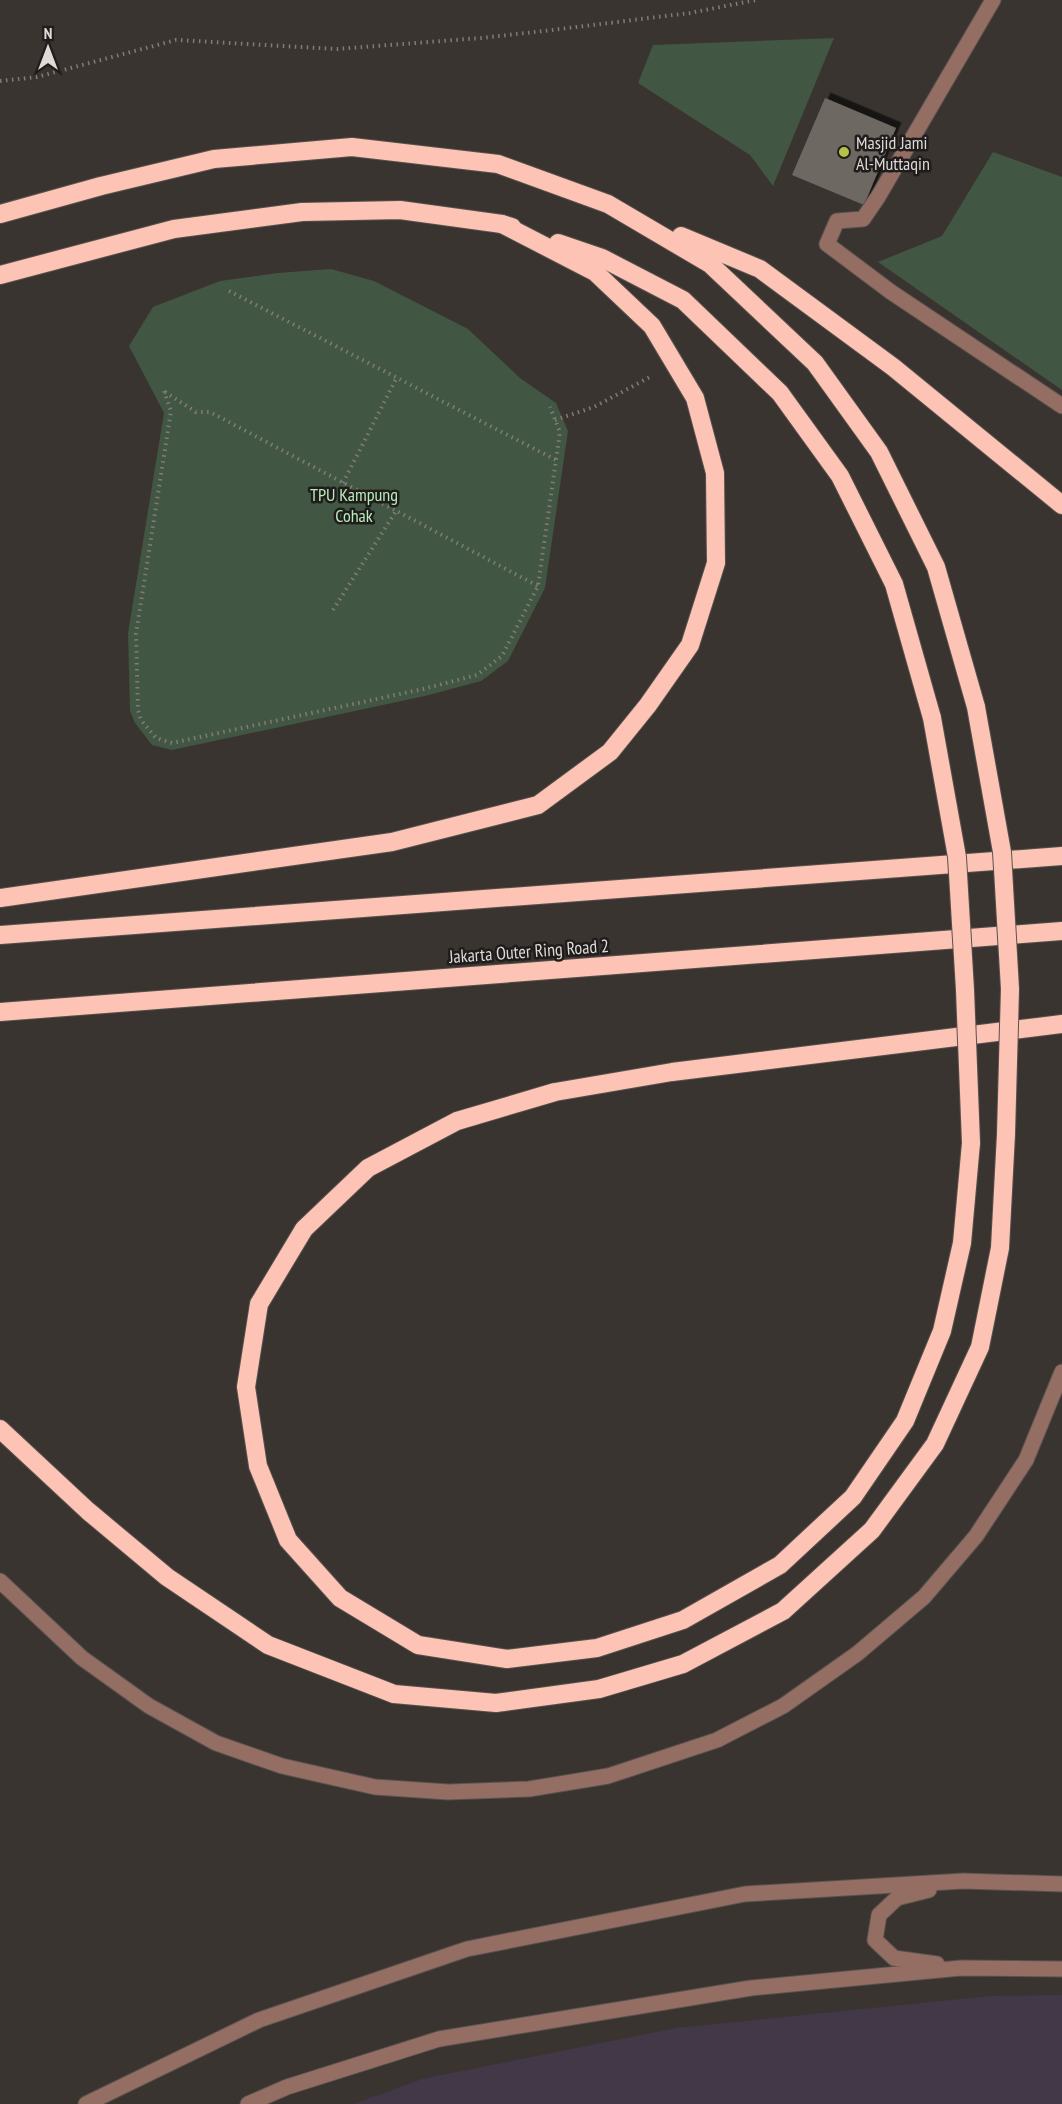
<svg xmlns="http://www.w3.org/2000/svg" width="1062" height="2104" font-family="'PT Sans Narrow',sans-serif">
	<defs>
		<filter id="shadow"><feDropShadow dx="5.5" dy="-5.5" stdDeviation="0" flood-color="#0009"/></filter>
	</defs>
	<rect width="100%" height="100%" fill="#3a3430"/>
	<polygon fill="#433848" points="1062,1995 1062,2104 354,2104 422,2079 677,2028 991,1996"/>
	<g fill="#415643">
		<polygon points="834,38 773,186 750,155 638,83 653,45"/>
		<polygon points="993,152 1062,177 1062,390 878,262 942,236"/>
		<polygon points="331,269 374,281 468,329 520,378 556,403 568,431 545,588 508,661 481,681 425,696 172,750 152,745 135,723 130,711 128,633 164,413 129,346 153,307 220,281 278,273"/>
	</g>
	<polygon fill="#6e6763" filter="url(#shadow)" points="825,98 896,128 864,205 792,175"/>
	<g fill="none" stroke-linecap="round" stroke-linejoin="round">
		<defs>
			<g id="minor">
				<polyline points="993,0 878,197 863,219 837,221 827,244 891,292 1062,406"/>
				<polyline points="0,1581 82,1658 149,1706 216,1743 282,1766 375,1787 448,1792 529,1789 608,1776 717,1740 783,1706 858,1653 924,1597 976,1536 1026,1460 1062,1372"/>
				<polyline points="929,1890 897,1898 879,1915 875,1940 894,1958 937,1964"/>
				<polyline points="86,2104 259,2020 467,1949 745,1894 963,1881 1062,1884"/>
				<polyline points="248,2104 287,2087 439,2039 751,1988 961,1968 1062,1969"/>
			</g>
			<g id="highway">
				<polyline points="0,214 101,186 214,159 352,147 498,164 608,204 710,264 815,363 879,452 936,567 976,707"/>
				<polyline points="681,236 760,269 893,367 1062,505"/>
				<polyline points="558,243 602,258 683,300 780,393 840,476 894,584 932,718"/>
				<polyline points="0,275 174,229 302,212 400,210 502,224 512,227"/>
				<polyline points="0,898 392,842 538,805 610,752 648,705 690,645 716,563 715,473 695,398 652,326 595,272 502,224"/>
				<polyline points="0,935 1062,856"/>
				<polyline points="0,1012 1062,931"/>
				<polyline points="971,1143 962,1243 942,1331 905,1421 853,1497 780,1565 683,1620 597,1648 507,1659 418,1645 340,1598 288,1540 258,1466 246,1387 259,1304 304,1229 368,1168 457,1121 555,1092 672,1072 1062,1024"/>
				<polyline points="0,1429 88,1511 167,1577 268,1645 394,1694 496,1703 599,1689 683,1664 783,1611 872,1530 935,1444 980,1347 1000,1248 1006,1134"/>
			</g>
		</defs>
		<use href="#minor" stroke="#58524e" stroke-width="17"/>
		<use href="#highway" stroke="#58524e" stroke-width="20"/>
		<g stroke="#817c79" stroke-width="4" stroke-dasharray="1.5 4.5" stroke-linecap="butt">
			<polyline points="0,81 37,77 176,40 337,49 481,38 552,30 690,13 756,0"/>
			<polyline points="229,291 556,460"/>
			<polyline points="164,391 171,411 136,634 138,710 141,720 156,738 172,743 423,689 477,675 502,656 538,586 560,432 550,407"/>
			<polyline points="165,392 196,412 210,412 538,586"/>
			<polyline points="555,420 594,407 650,377"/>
			<polyline points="343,483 397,377"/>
			<polyline points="333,610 396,511"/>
		</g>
		<use href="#minor" stroke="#946d63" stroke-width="15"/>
		<use href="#highway" stroke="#fdc4b5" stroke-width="18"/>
		<defs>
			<g id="highway-bridge">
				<polyline points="976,707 1002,852 1010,989 1006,1134"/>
				<polyline points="932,718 957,857 965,990 971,1143"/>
			</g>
		</defs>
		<use href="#highway-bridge" stroke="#58524e" stroke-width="20" stroke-linecap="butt"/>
		<use href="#highway-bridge" stroke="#fdc4b5" stroke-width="18"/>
	</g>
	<circle fill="#b8c147" stroke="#1f1c1b" stroke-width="2" cx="844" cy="152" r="6"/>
	<g text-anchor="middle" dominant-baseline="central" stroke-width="5" stroke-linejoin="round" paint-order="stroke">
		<g font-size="18" fill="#dedad8" stroke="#1f1c1b" text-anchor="start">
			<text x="856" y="142">Masjid Jami<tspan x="856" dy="21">Al-Muttaqin</tspan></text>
		</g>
		<g font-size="18" fill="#b7ecbb" stroke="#1f1c1b">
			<text x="354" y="494">TPU Kampung<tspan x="354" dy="21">Cohak</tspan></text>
		</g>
		<g font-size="18" fill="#dedad8" stroke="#1f1c1b">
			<text transform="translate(529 951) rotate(-4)">Jakarta Outer Ring Road 2</text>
		</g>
	</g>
	<g transform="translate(48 48)" stroke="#1f1c1b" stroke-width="4.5" paint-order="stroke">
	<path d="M0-4.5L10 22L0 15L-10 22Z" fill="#dedad8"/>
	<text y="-9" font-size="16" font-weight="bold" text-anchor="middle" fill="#dedad8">N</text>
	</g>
</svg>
